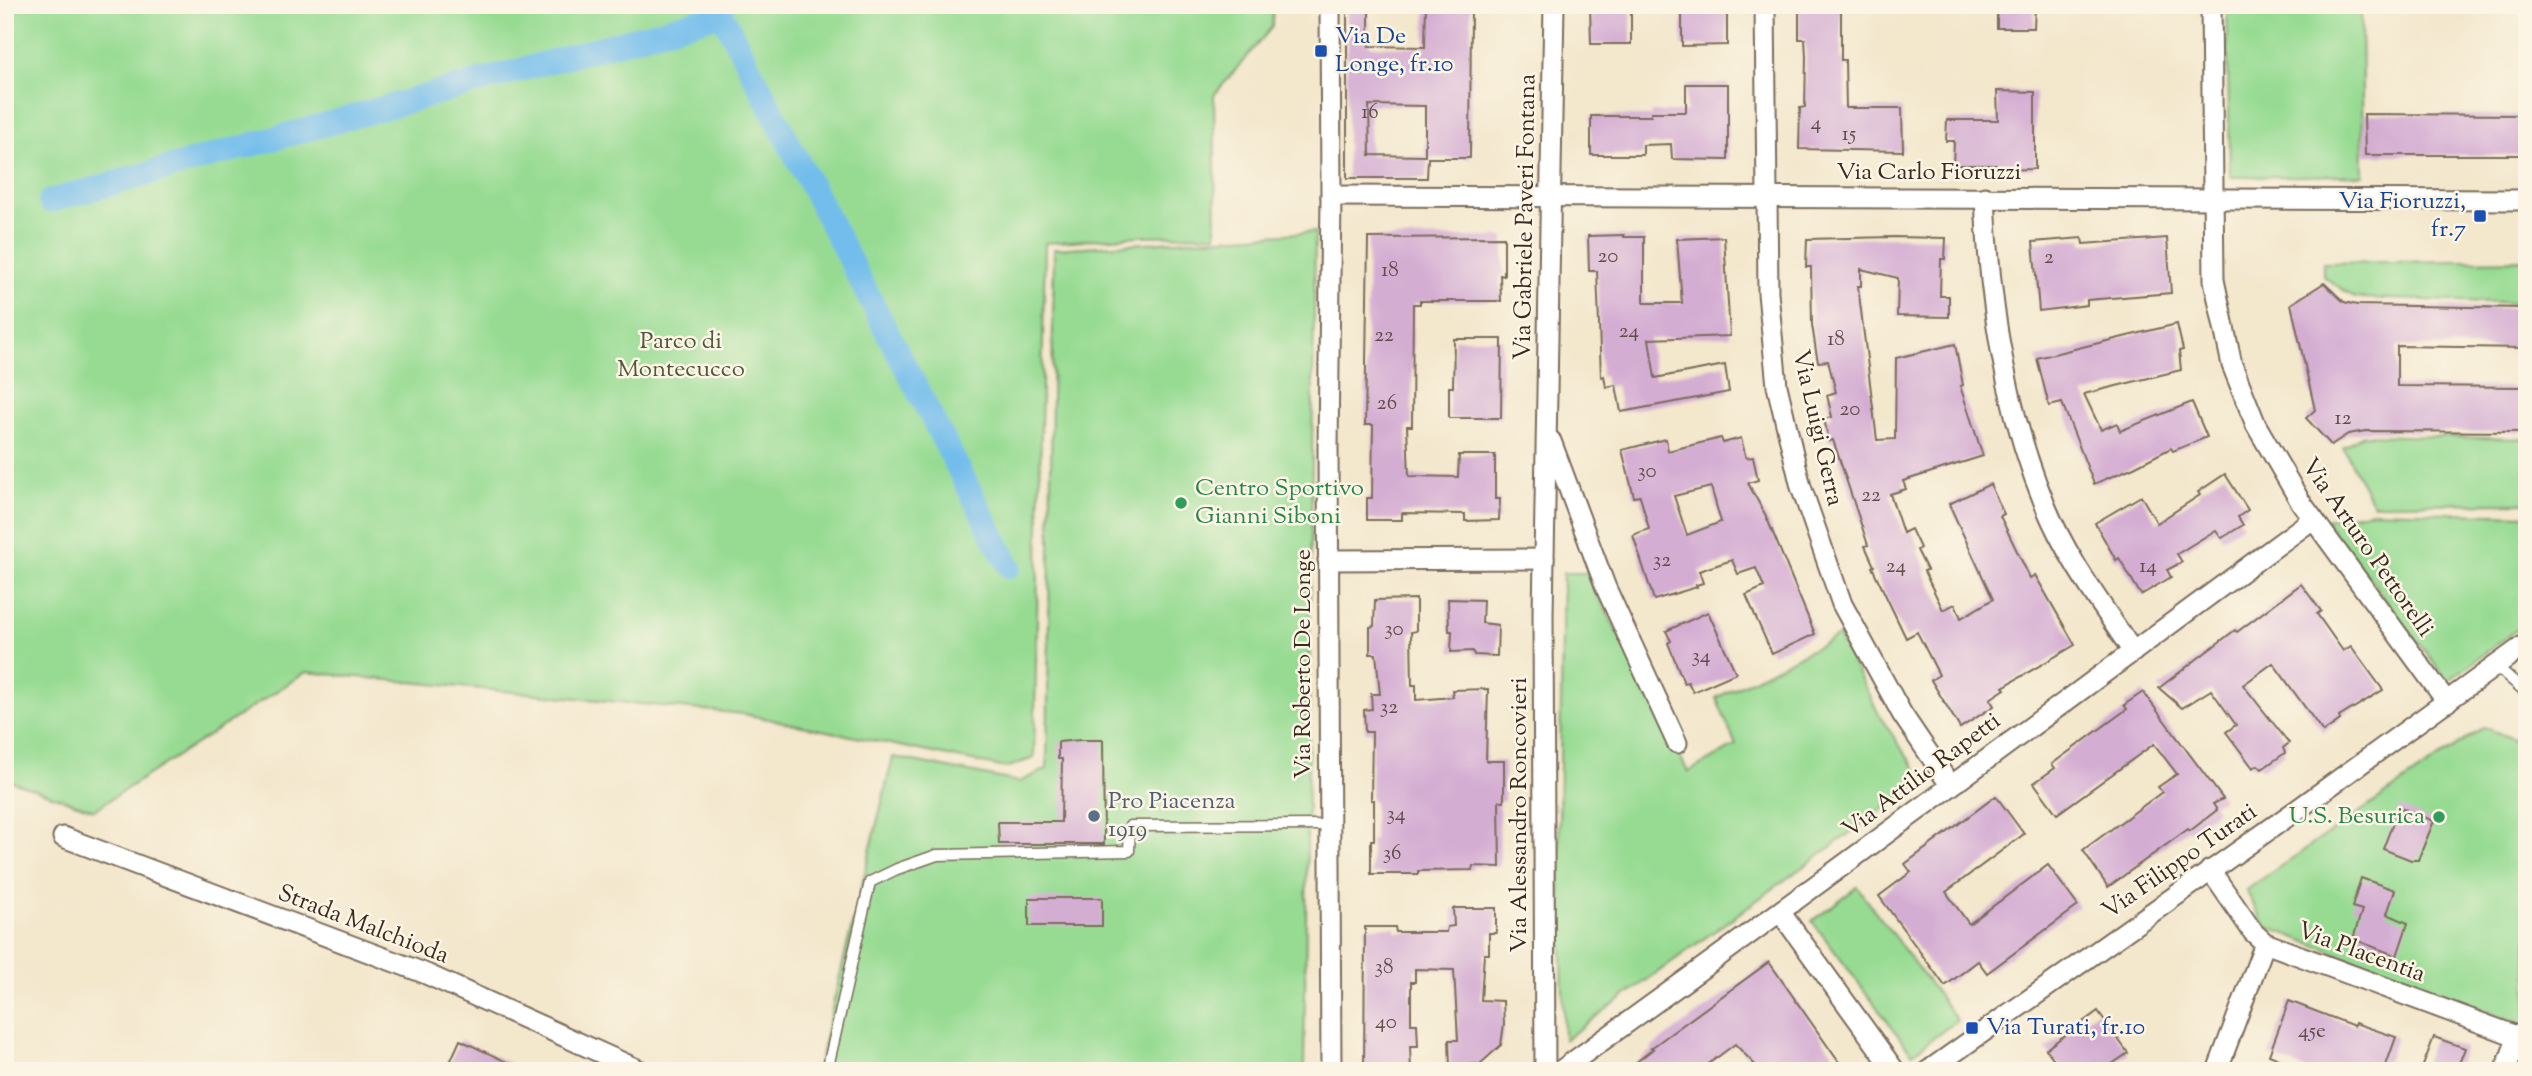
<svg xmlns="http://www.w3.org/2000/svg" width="2532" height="1076" font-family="'Sorts Mill Goudy',serif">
	<rect width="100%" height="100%" fill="#fcf5e5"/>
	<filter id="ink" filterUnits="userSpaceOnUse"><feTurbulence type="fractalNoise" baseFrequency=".0143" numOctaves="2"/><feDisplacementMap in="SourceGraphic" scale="14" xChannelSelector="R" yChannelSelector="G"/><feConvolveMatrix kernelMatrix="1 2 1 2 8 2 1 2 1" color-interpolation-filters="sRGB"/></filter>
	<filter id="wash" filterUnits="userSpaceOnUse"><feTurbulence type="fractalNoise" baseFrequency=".00686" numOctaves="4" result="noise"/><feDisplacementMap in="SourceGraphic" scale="28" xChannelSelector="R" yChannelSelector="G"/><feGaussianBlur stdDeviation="1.57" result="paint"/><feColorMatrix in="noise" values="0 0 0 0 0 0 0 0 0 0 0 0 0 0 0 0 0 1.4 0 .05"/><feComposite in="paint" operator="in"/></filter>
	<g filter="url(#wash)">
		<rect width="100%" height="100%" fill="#f3e7cc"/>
		<g fill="#97db93" stroke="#698258" stroke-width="2">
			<polygon points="5,5 1273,5 1272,27 1214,95 1216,235 1139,236 1045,243 1034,758 1006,768 744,714 306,672 94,810 5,779"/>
			<polygon points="2227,5 2361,5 2363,175 2230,177"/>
			<polygon points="1315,232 1304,1071 817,1071 893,757 1019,782 1047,769 1054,249"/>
			<polygon points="2527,260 2525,303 2355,298 2323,276 2323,263"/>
			<polygon points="2363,435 2524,439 2524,449 2527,450 2527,503 2373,504 2343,447"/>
			<polygon points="2372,511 2527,515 2527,622 2448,681 2325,520"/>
			<polygon points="1563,573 1587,573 1688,772 1736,745 1716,698 1838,636 1881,718 1923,780 1564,1040 1559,829"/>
			<polygon points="2484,727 2527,745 2527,1026 2265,926 2246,890"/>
			<polygon points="1857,887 1957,1020 1912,1054 1812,921"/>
		</g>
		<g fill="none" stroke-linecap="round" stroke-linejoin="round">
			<g stroke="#73bdec" stroke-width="24">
				<polyline points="717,5 1009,566"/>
				<polyline points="50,201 721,14"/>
			</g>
		</g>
		<g id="blocks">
			<g fill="#d4add3" fill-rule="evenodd">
				<path d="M1347 5H1369V46L1425 47 1426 5H1471L1470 158H1428L1427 178H1347ZM1369 105 1425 106V156L1370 155Z"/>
				<polygon points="1590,5 1631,5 1631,44 1591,44"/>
				<polygon points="1682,5 1727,5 1727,45 1682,46"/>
				<polygon points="1799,5 1841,5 1841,60 1845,60 1846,108 1902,108 1903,151 1799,149 1800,108 1805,107 1806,57 1805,39 1799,39"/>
				<polygon points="1997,5 2035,5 2034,28 1997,28"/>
				<polygon points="1686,84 1728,84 1728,160 1672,159 1671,144 1643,145 1643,155 1591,155 1591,116 1651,116 1651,112 1686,112"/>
				<polygon points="1997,91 2035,92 2035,169 1996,170 1996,165 1953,165 1954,141 1946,141 1947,120 1998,120"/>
				<polygon points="2364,114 2527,115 2527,155 2365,155"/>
				<polygon points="1624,235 1624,237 1644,237 1644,303 1682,303 1677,239 1724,237 1730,336 1649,339 1655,378 1725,365 1729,392 1621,412 1616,385 1606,387 1604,376 1601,377 1597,271 1589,271 1588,236"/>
				<polygon points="1504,237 1504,276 1500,275 1501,301 1420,301 1420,304 1413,304 1412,426 1407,426 1409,476 1458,477 1459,455 1495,455 1495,499 1500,499 1499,520 1465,521 1465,514 1402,513 1402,520 1367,520 1367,498 1372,498 1373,425 1365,425 1368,238"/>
				<polygon points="1893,237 1946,238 1945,259 1941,259 1940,296 1949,296 1949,317 1897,316 1898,278 1861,269 1861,286 1858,286 1877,440 1895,439 1896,358 1955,344 1963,385 1960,386 1983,456 1903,481 1906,489 1890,494 1903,533 1911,529 1920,548 1917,550 1927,570 1924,571 1943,610 1955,604 1961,618 1993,599 1949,504 1990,484 2004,514 2000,516 2030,578 2035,575 2075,645 2003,687 2005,689 1990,699 1994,706 1960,728 1931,680 1939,675 1917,632 1906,638 1872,567 1874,566 1865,546 1868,545 1833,440 1829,441 1824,419 1832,417 1827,395 1836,392 1828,361 1818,362 1816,351 1812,325 1811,267 1806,267 1807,239"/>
				<polygon points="2082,238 2083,244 2167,238 2171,293 2087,300 2087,305 2039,311 2033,242"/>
				<polygon points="2324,283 2344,302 2357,305 2525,308 2525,348 2397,346 2397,386 2527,387 2527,432 2366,431 2348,434 2331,445 2306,418 2315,410 2291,304"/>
				<polygon points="2177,324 2183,350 2179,351 2181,370 2084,394 2101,430 2117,423 2120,431 2192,402 2207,437 2173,451 2171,448 2134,467 2094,484 2062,403 2049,406 2037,358"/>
				<polygon points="1454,339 1502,339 1501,418 1449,418 1449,387 1453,387"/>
				<path d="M1721 438 1723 443 1741 438 1746 458 1753 457 1758 480 1748 483 1766 516 1815 634 1772 654 1746 595 1764 587 1756 568 1738 574 1732 560 1699 571 1703 583 1696 585 1697 587 1654 600 1633 535 1649 529 1640 496 1634 497 1622 450 1666 439 1668 451ZM1711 487 1721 522 1687 535 1674 496Z"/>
				<polygon points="2225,474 2248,510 2238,517 2243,525 2222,538 2216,530 2177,554 2182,562 2167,570 2171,577 2141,595 2119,558 2116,560 2095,523 2141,496 2157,523 2200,495 2198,492"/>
				<polygon points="2301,584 2321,611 2317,614 2343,651 2351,646 2383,690 2339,717 2340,720 2323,732 2273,663 2243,685 2289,743 2283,748 2285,753 2262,769 2258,765 2253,768 2226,732 2236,725 2211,690 2182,708 2159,688 2235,630 2237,632"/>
				<polygon points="1416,599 1416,631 1411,632 1412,685 1416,685 1416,700 1453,697 1452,690 1488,689 1486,761 1504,761 1504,801 1499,801 1500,867 1473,866 1472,870 1418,871 1418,874 1371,874 1371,840 1374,840 1374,800 1371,800 1372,732 1365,732 1364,710 1372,709 1371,694 1380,694 1376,654 1370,654 1370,627 1374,626 1375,600"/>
				<polygon points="1448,599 1483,600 1482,623 1498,625 1497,656 1474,655 1473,651 1451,652 1452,631 1449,631"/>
				<polygon points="1708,612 1736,673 1693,692 1688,682 1684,683 1668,643 1671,641 1666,631"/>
				<polygon points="2143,692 2223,799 2213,804 2217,810 2190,831 2188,829 2108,887 2083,850 2162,792 2158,787 2177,774 2154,744 2057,814 2034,783 2055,768 2052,764 2127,709 2124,705"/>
				<polygon points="1081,740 1103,740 1104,844 999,844 998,822 1061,822 1062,759 1058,759 1058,742"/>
				<polygon points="1996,796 2024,834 1946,892 1969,924 2048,865 2078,906 1987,973 1978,961 1945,986 1879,896 1911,872 1905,864"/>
				<polygon points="2399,807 2434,821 2418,860 2411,860 2383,849"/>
				<polygon points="2361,878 2395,890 2387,914 2408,923 2397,956 2353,939 2362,910 2352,907"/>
				<rect x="1029" y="898" width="73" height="28"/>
				<polygon points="1453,908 1496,908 1496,933 1489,933 1489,954 1484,954 1481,1000 1503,1001 1504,1024 1501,1045 1480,1064 1450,1066 1449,1040 1458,1040 1454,970 1415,969 1415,982 1411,982 1411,1024 1417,1024 1418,1046 1410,1046 1411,1071 1364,1071 1365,927 1395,927 1396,932 1446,932 1447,927 1454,926"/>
				<polygon points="1769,962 1845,1071 1761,1071 1735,1044 1699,1071 1625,1071 1653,1049 1651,1048"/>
				<polygon points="2289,1001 2354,1026 2355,1023 2396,1037 2384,1071 2309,1071 2269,1055"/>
				<polygon points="2098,1011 2128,1053 2102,1071 2063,1071 2046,1049"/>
				<polygon points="2434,1037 2465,1048 2456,1071 2421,1071"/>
				<polygon points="460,1040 526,1071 446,1071"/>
			</g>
		</g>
	</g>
	<g filter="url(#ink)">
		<use href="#blocks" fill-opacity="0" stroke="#7b6c5b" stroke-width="2"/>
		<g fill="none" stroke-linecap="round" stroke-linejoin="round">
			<defs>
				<g id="lane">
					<polyline points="2496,666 2527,693"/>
					<polyline points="827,1071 870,882 897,869 937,855 1129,851 1130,826 1329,825"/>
				</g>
				<g id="street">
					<polyline points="1330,5 1331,196 1328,447 1331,1071"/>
					<polyline points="1765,5 1768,293 1777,386 1801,487 1842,604 1902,714 1950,785"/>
					<polyline points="2211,5 2214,280 2232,365 2256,425 2300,501 2447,702"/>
					<polyline points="1331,196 2527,200"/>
					<path d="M1985 197C1989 302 2005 408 2045 505 2066 557 2102 605 2133 652"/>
					<polyline points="1551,441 1606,588 1677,743"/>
					<polyline points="1328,560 1544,559"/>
					<polyline points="63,837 424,973 641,1071"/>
					<polyline points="2210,870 2253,932 2265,943 2527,1040"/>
					<polyline points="1781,913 1895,1071"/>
					<polyline points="1545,1071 1543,614 1554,5"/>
					<path d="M1560 1071C1813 890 2062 703 2313 519"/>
					<polyline points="1928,1071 2301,807 2527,643"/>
					<polyline points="2217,1071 2265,943"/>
					<polyline points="2505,1071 2518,1036"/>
				</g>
			</defs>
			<use href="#lane" stroke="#7b6c5b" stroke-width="13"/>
			<use href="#street" stroke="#7b6c5b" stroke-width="23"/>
			<use href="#lane" stroke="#fff" stroke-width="10"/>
			<use href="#street" stroke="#fff" stroke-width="19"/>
		</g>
	</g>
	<g fill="#1a4fb4" stroke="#fcf5e5" stroke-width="2.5">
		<rect x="1314" y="44" width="14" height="14" rx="3.5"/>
		<rect x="2473" y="209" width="14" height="14" rx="3.5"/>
		<rect x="1965" y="1021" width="14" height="14" rx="3.5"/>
	</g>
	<g fill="#2e9e5b" stroke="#fcf5e5" stroke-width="2.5">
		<circle cx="1181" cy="503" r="7"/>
		<circle cx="2439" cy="817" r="7"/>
	</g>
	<circle fill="#5c6f8a" stroke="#fcf5e5" stroke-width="2.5" cx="1094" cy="816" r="7"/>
	<g text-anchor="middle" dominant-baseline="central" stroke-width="5" stroke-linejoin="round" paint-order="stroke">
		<g font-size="21" fill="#614b4b">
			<text x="1370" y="113">16</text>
			<text x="1816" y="124">4</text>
			<text x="1849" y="135">15</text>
			<text x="1608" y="257">20</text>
			<text x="2049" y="258">2</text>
			<text x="1390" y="271">18</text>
			<text x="1629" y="332">24</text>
			<text x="1384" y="336">22</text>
			<text x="1836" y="340">18</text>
			<text x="1387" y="404">26</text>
			<text x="1850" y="410">20</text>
			<text x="2343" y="419">12</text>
			<text x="1647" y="472">30</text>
			<text x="1871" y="496">22</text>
			<text x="1662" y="561">32</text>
			<text x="1896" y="567">24</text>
			<text x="2148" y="567">14</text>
			<text x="1394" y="630">30</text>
			<text x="1701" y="657">34</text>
			<text x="1389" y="708">32</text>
			<text x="1396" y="815">34</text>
			<text x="1392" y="854">36</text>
			<text x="1384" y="968">38</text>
			<text x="1386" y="1023">40</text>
			<text x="2312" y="1032">45e</text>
		</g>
		<g font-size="24" fill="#164399" stroke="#fcf5e5" text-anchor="start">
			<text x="1335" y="37">Via De<tspan x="1335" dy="28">Longe, fr.10</tspan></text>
			<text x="2466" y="202" text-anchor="end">Via Fioruzzi,<tspan x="2466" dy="28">fr.7</tspan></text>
			<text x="1986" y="1028">Via Turati, fr.10</text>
		</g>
		<g font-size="24" fill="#3b2a1e" stroke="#fcf5e5">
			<text x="1929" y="173">Via Carlo Fioruzzi</text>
			<text transform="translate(1526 217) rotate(-89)">Via Gabriele Paveri Fontana</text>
			<text transform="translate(1817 428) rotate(77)">Via Luigi Gerra</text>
			<text transform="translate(2367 548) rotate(55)">Via Arturo Pettorelli</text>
			<text transform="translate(1304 664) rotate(-90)">Via Roberto De Longe</text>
			<text transform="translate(1922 776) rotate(-37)">Via Attilio Rapetti</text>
			<text transform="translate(1520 815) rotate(-90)">Via Alessandro Roncovieri</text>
			<text transform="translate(2180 862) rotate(-35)">Via Filippo Turati</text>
			<text transform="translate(363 925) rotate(21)">Strada Malchioda</text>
			<text transform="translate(2361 953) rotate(20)">Via Placentia</text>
		</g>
		<g font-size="24" fill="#52563b" stroke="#fcf5e5">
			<text x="681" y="342">Parco di<tspan x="681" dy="28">Montecucco</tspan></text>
		</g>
		<g font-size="24" fill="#27864d" stroke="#fcf5e5" text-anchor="start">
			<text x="1195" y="489">Centro Sportivo<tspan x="1195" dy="28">Gianni Siboni</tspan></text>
			<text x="2425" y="817" text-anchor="end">U.S. Besurica</text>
		</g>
		<g font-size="24" fill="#4e5e75" stroke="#fcf5e5" text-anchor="start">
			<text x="1108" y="802">Pro Piacenza<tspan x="1108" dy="28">1919</tspan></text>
		</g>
	</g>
	<rect width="2532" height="1076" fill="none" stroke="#fcf5e5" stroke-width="28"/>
</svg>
